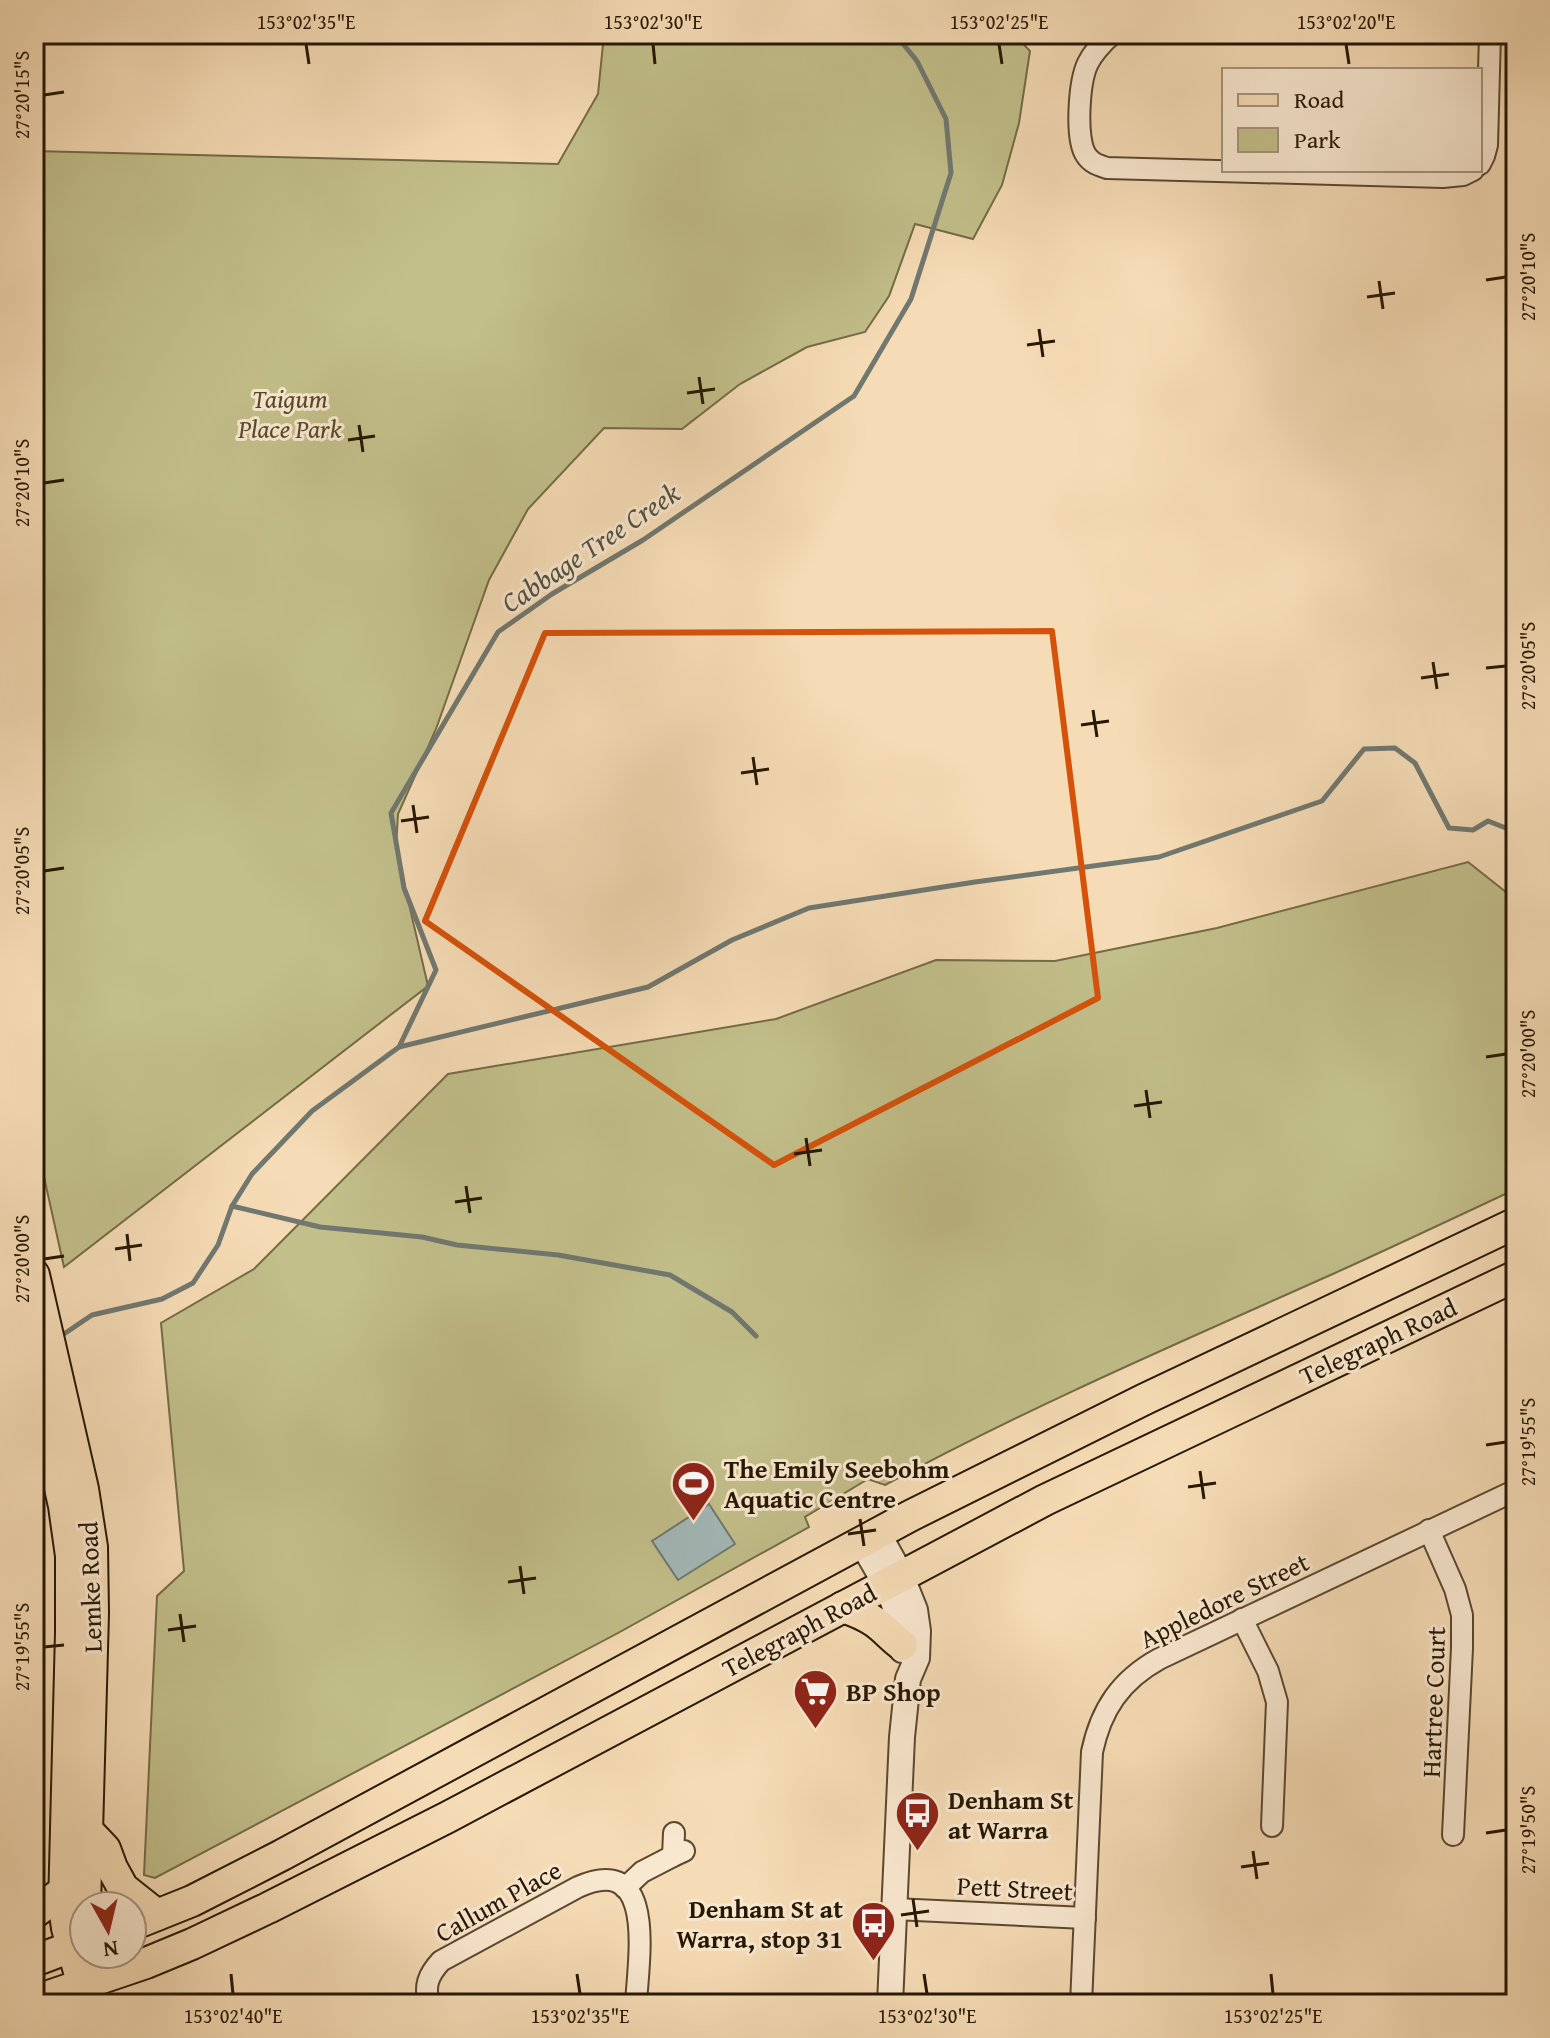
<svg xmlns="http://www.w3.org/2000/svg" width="1550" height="2038" font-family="'Gentium Book Plus',serif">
	<rect width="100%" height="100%" fill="#f6dcb6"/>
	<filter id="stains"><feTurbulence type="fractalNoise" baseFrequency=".0025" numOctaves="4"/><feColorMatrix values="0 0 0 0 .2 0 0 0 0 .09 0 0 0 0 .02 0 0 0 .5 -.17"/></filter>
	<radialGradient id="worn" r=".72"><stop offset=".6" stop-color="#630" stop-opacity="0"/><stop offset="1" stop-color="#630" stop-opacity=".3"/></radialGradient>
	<g fill="#c2bf8a" stroke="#746b46" stroke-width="2">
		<polygon points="604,34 1014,34 1030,51 1019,123 1002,185 973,239 915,224 889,296 865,332 807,347 740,384 682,429 604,428 528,509 489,580 436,729 398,814 396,848 428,986 64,1267 34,1132 34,151 558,164 598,94"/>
		<path d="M1468 862 1516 900V1189C1456 1217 1395 1246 1335 1273 1183 1341 1031 1406 885 1485L868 1479 805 1517 809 1527 618 1633 155 1878 144 1875 157 1596 184 1571 161 1323 254 1269 448 1074 776 1019 936 960 1055 961 1217 928Z"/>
	</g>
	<polygon fill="#a2b9b9" stroke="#707870" stroke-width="2" points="709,1504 735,1544 678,1580 652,1541"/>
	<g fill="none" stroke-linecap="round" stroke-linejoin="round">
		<g stroke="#707870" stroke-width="5">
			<polyline points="399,1047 648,987 732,940 809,908 975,882 1159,857 1322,801 1364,749 1395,748 1415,763 1449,828 1473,830 1488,821 1516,832"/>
			<polyline points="232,1206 320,1227 422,1237 457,1245 558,1255 670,1275 732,1312 756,1336"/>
			<polyline points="58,1338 92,1315 162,1299 193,1283 218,1245 232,1206 252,1174 312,1111 399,1047 436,970 404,888 391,813 498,632 552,594 643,540 854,396 911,299 951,173 946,119 917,61 895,34"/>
		</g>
		<defs>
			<g id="minor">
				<path d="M1112 34C1102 43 1094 51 1088 63 1079 81 1075 139 1086 155 1091 163 1098 165 1107 168L1443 177 1463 175 1473 170"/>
				<polyline points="1480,164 1484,156 1487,145 1490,34"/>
				<polyline points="1429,1530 1455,1589 1462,1615 1462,1648 1453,1835"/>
				<polyline points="1242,1619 1268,1671 1277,1702 1272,1826"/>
				<polyline points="674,1833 673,1856 684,1851"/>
				<polyline points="625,1888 642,1872 673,1856"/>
				<polyline points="894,1909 1085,1918"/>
				<path d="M429 2004C424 1986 428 1975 441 1961L578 1887C658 1851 638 1961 636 2004"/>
				<path d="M1081 2004 1092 1752C1101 1709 1121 1680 1159 1659L1516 1490"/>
			</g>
			<g id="tertiary">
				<polyline points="878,1533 901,1575 915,1610 918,1631 917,1658 908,1679 902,1737 890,2004"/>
				<path d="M861 1542C881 1576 903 1608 902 1650"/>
			</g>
			<g id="primary">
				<polyline points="34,1275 83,1489 92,1547 93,1613 85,1906"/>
				<polyline points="34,1371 64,1506 71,1556 71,1632 64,1907 67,1928 83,1986"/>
				<path d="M843 1607C855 1611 865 1615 875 1622 885 1629 892 1638 902 1645"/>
				<polyline points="87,1830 105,1849 112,1868 123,1888 157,1915"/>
				<polyline points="34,1913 64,1891"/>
				<polyline points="132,1925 192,1901 282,1855 910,1516 1145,1399 1516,1223"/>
				<polyline points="34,1961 84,1942"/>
				<polyline points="34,2001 146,1963 192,1944 268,1908 448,1817 1045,1500 1516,1276"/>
			</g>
		</defs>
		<use href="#minor" stroke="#5a482f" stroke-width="24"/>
		<use href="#tertiary" stroke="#5a482f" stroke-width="28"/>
		<use href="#primary" stroke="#261702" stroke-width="34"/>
		<use href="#minor" stroke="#f9e8d0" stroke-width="20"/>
		<use href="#tertiary" stroke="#f9e8d0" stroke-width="24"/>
		<use href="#primary" stroke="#f6dcb6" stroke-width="30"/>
	</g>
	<path fill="none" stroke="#d5520b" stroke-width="6" stroke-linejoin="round" d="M1052 631 1098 998 774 1165 425 921 545 633Z"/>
	<path fill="none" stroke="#261702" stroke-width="3" d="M306 44 309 64M653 44 655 64M999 44 1002 64M1346 44 1349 64M44 95 64 92M1486 280 1506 277M1379 281 1383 309M1367 297 1395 293M1039 329 1043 357M1027 345 1055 341M699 377 703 404M687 393 715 389M359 425 363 452M348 440 375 436M44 483 64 480M1433 662 1437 689M1486 668 1506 666M1421 678 1449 674M1093 710 1097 737M1081 725 1109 721M753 757 757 785M741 773 769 769M413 805 417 833M401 821 429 817M44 871 64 868M1486 1057 1506 1054M1146 1090 1150 1118M1134 1106 1162 1102M806 1138 810 1166M794 1154 822 1150M466 1186 470 1213M455 1202 482 1198M127 1234 130 1261M115 1249 142 1245M44 1259 64 1256M1486 1445 1506 1442M1200 1471 1204 1499M1188 1487 1216 1483M860 1519 864 1546M848 1534 876 1530M520 1566 524 1594M508 1582 536 1578M180 1614 184 1642M168 1630 196 1626M44 1647 64 1645M1486 1833 1506 1830M1253 1851 1257 1879M1241 1867 1269 1863M913 1899 917 1927M901 1915 929 1911M231 1974 233 1994M577 1974 580 1994M924 1974 927 1994M1271 1974 1273 1994"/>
	<defs>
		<symbol id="stadium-pin" viewBox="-11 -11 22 30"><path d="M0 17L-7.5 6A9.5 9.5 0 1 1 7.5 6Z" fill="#8f2418" stroke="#f9e8d0"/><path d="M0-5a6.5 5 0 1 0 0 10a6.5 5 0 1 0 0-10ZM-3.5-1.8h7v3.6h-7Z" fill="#fff"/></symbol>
		<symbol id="supermarket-pin" viewBox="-11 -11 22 30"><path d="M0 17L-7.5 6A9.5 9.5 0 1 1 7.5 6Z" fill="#8f2418" stroke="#f9e8d0"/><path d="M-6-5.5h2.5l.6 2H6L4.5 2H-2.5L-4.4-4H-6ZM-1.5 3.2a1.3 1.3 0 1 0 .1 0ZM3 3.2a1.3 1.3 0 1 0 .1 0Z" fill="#fff"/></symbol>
		<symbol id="bus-pin" viewBox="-11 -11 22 30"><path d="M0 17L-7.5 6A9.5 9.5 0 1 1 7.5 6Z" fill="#8f2418" stroke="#f9e8d0"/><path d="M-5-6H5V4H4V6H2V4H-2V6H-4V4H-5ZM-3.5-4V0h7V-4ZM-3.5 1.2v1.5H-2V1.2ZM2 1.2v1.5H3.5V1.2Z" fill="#fff"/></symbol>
	</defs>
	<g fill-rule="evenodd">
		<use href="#stadium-pin" x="668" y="1458" width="51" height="69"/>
		<use href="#supermarket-pin" x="790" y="1666" width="51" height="69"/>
		<use href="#bus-pin" x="892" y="1788" width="51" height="69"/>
		<use href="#bus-pin" x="848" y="1898" width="51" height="69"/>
	</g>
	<g text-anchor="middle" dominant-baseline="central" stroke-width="6" stroke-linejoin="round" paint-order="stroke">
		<g font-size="26" font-style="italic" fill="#55492b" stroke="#f9e8d0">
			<text x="290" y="398">Taigum<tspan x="290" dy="30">Place Park</tspan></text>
		</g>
		<g font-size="26" fill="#261702" stroke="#f9e8d0">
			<text transform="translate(1378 1341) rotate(-25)">Telegraph Road</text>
			<text transform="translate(90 1587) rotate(-92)">Lemke Road</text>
			<text transform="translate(1224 1600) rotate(-26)">Appledore Street</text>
			<text transform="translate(799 1630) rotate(-28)">Telegraph Road</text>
			<text transform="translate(1433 1702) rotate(-88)">Hartree Court</text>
			<text transform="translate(1015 1888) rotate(3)">Pett Street</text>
			<text transform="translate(498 1901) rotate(-29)">Callum Place</text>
		</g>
		<g font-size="26" font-weight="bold" fill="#261702" stroke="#f9e8d0" text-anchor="start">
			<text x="724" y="1468">The Emily Seebohm<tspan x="724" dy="30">Aquatic Centre</tspan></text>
			<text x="846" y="1691">BP Shop</text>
			<text x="948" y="1799">Denham St<tspan x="948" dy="30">at Warra</tspan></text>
			<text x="843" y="1908" text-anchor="end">Denham St at<tspan x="843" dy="30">Warra, stop 31</tspan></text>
		</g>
		<g font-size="28" font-style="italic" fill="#515042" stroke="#f9e8d0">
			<text transform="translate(590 547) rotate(-34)">Cabbage Tree Creek</text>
		</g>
	</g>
	<rect width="1550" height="2038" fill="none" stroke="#f6dcb6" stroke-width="88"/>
	<rect x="1222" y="68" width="260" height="104" fill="#f9e8d0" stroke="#a5947e" stroke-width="2"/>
	<rect x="1238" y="94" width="40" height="12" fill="#f6dcb6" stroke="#a5947e" stroke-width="2"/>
	<text x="1294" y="108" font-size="24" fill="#261702">Road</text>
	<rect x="1238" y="128" width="40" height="24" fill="#c2bf8a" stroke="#a5947e" stroke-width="2"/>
	<text x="1294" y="148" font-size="24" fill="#261702">Park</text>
	<g transform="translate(108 1930) rotate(172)"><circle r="38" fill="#f9e8d0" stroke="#a5947e" stroke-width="2"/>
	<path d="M0-6L14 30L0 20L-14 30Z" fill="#8f2418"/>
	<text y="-12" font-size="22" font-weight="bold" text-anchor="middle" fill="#261702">N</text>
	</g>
	<rect x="44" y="44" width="1462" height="1950" fill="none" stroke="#261702" stroke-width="3"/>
	<g font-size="20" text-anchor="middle" fill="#261702">
		<text x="306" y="29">153°02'35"E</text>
		<text x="653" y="29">153°02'30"E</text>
		<text x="999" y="29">153°02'25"E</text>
		<text x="1346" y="29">153°02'20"E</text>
		<text transform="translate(22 95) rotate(-90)" y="7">27°20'15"S</text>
		<text transform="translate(1528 277) rotate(-90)" y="7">27°20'10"S</text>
		<text transform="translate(22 483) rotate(-90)" y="7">27°20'10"S</text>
		<text transform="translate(1528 666) rotate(-90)" y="7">27°20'05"S</text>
		<text transform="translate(22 871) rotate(-90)" y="7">27°20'05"S</text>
		<text transform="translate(1528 1054) rotate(-90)" y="7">27°20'00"S</text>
		<text transform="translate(22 1259) rotate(-90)" y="7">27°20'00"S</text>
		<text transform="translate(1528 1442) rotate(-90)" y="7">27°19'55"S</text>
		<text transform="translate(22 1647) rotate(-90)" y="7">27°19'55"S</text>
		<text transform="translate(1528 1830) rotate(-90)" y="7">27°19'50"S</text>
		<text x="233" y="2023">153°02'40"E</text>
		<text x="580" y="2023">153°02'35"E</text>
		<text x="927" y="2023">153°02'30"E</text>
		<text x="1273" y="2023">153°02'25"E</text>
	</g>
	<rect width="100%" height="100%" filter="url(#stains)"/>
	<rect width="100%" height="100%" fill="url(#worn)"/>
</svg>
